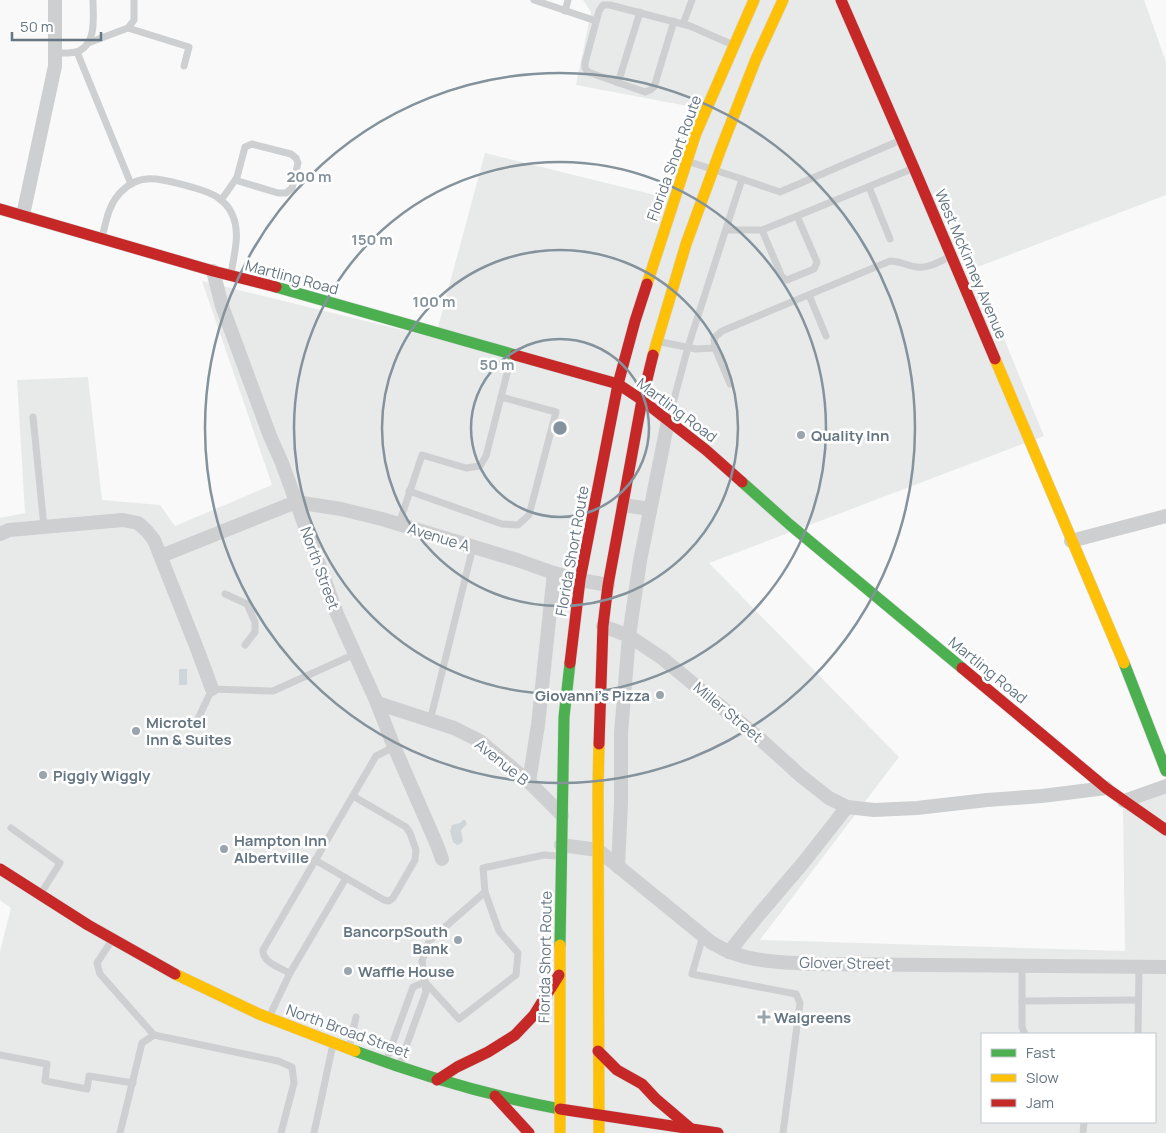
<svg xmlns="http://www.w3.org/2000/svg" width="1166" height="1133" font-family="Manrope,sans-serif">
	<rect width="100%" height="100%" fill="#f9f9f9"/>
	<path fill="#e8e9e9" fill-rule="evenodd" d="M583 0H1144L1166 62V195L975 268 1044 436 709 563 899 757 760 940 1125 951 1123 807 1166 793V1133H0V951L11 908 0 900V518L25 513 17 380 88 377 102 500 160 505 175 526 272 485 202 281 435 338 485 153 655 195 693 107 576 85 591 12ZM982 1034H1155V1122H982Z"/>
	<g fill="#ced6d9">
		<rect x="179" y="669" width="8" height="16"/>
		<polygon points="463,820 465,820 467,824 461,830 463,841 460,844 457,845 453,842 450,831 452,825 460,823"/>
	</g>
	<g fill="none" stroke-linecap="round" stroke-linejoin="round">
		<defs>
			<g id="fast">
				<polyline points="276,287 515,355"/>
				<polyline points="742,482 789,524 962,668"/>
				<polyline points="1124,663 1166,771"/>
				<polyline points="560,945 564,717 570,663"/>
				<path d="M355 1051C422 1076 490 1096 560 1109"/>
			</g>
			<g id="slow">
				<polyline points="647,284 696,133 754,0"/>
				<polyline points="653,355 686,244 720,151 756,59 783,0"/>
				<polyline points="995,359 1124,663"/>
				<polyline points="560,945 560,1133"/>
				<polyline points="175,974 259,1014 355,1051"/>
				<polyline points="599,1133 598,789 599,744"/>
			</g>
			<g id="jam">
				<polyline points="841,0 914,168 995,359"/>
				<polyline points="0,209 213,271 276,287"/>
				<polyline points="515,355 618,384 642,400 706,450 742,482"/>
				<polyline points="570,663 580,580 618,384 635,321 647,284"/>
				<polyline points="962,668 1106,788 1166,830"/>
				<polyline points="599,744 603,626 608,585 642,400 653,355"/>
				<polyline points="0,869 88,925 175,974"/>
				<polyline points="598,1051 617,1070 642,1084 656,1099 690,1128"/>
				<polyline points="437,1080 457,1067 488,1052 515,1035 534,1015 559,975"/>
				<polyline points="495,1096 529,1133"/>
				<polyline points="560,1109 718,1133"/>
			</g>
		</defs>
		<use href="#fast" stroke="#d5d6d7" stroke-width="12"/>
		<use href="#slow" stroke="#d5d6d7" stroke-width="12"/>
		<use href="#jam" stroke="#d5d6d7" stroke-width="12"/>
		<g stroke="#cecfd0" stroke-width="7">
			<polyline points="534,0 596,21"/>
			<polyline points="565,11 568,0"/>
			<polyline points="674,21 654,87 650,90 645,92 588,72 585,68 585,63 599,11 603,5 610,5 690,26 731,44"/>
			<polyline points="683,24 692,0"/>
			<polyline points="128,28 189,47 184,66"/>
			<polyline points="88,43 128,28 134,20 134,0"/>
			<polyline points="77,52 131,184"/>
			<path d="M55 53C62 53 73 54 79 51 97 42 93 17 93 0"/>
			<polyline points="618,83 640,12"/>
			<polyline points="742,179 780,192 901,140"/>
			<polyline points="869,187 890,239"/>
			<path d="M221 200C227 192 232 185 237 177L245 147 252 144 291 154 296 158 298 163 292 188 286 193H278L235 180"/>
			<polyline points="797,216 914,168"/>
			<polyline points="726,230 762,230 782,277 785,279 787,280 814,269 817,262 797,216 762,230"/>
			<path d="M102 238C106 221 109 202 123 190 129 184 139 179 147 179 159 177 207 190 217 197 223 201 229 207 232 214 241 233 234 254 231 274"/>
			<polyline points="809,295 826,336"/>
			<polyline points="661,342 696,349 715,348"/>
			<path d="M730 384 715 348 714 338 722 331 890 261C900 261 907 266 917 267 928 269 941 261 951 256"/>
			<polyline points="33,417 44,527"/>
			<polyline points="669,418 688,347 742,179 690,162"/>
			<polyline points="409,491 502,524 518,525 529,515 556,412 501,397"/>
			<polyline points="399,524 422,455 466,468 480,466 486,456 512,354"/>
			<polyline points="225,594 247,604 255,622 255,632 245,645"/>
			<polyline points="198,719 212,689 273,691 355,654"/>
			<polyline points="430,721 473,547"/>
			<polyline points="11,828 60,863 40,895"/>
			<polyline points="315,860 384,900 389,901 393,898 415,860 416,850 410,833 406,827 353,796"/>
			<polyline points="703,936 692,974 796,994 800,1003 783,1133"/>
			<polyline points="112,940 97,963 100,974 154,1035 278,1061 292,1067 294,1083 281,1133"/>
			<polyline points="1022,966 1022,1027 1025,1034"/>
			<path d="M290 973C280 968 262 962 263 950L376 756 394 747"/>
			<polyline points="425,982 459,1019 516,975 518,953 499,931 485,892 483,868 544,855 557,856"/>
			<polyline points="1022,1001 1138,1000"/>
			<polyline points="269,1017 290,973 346,878"/>
			<polyline points="1138,1034 1139,967"/>
			<polyline points="349,1049 356,1017"/>
			<polyline points="0,1055 47,1064 45,1081 87,1089 89,1076 133,1083"/>
			<polyline points="386,1061 413,987 425,982"/>
			<polyline points="399,1066 426,992 422,961 429,941 485,892"/>
			<polyline points="120,1133 142,1043 154,1035"/>
			<polyline points="314,1133 333,1044"/>
			<polyline points="1083,1133 1084,1122"/>
		</g>
		<g stroke="#cecfd0" stroke-width="14">
			<polyline points="23,215 55,66 55,0"/>
			<polyline points="213,271 222,306 270,436 282,463 337,614 377,703 392,742 437,845 442,859"/>
			<polyline points="623,505 650,509"/>
			<polyline points="0,534 9,530 123,520 138,523 146,530 154,540 198,651 212,689"/>
			<polyline points="1071,541 1166,516"/>
			<polyline points="161,556 296,502 341,509 382,519 517,560 554,573 580,580 608,585"/>
			<polyline points="603,626 629,636 662,658 759,738 801,776 829,798 847,807 874,810 917,808 987,800 1042,796 1106,788"/>
			<polyline points="377,703 454,728 480,741 529,782 562,815"/>
			<polyline points="529,782 538,725 554,573"/>
			<polyline points="1124,801 1166,786"/>
			<path d="M561 845 598 850 712 943C718 946 724 950 730 952 755 962 783 962 809 964L1166 967"/>
			<polyline points="618,867 621,803 621,733 629,636 640,561 668,421"/>
			<polyline points="729,952 757,917 803,863 847,807"/>
		</g>
		<use href="#fast" stroke="#4caf50" stroke-width="11"/>
		<use href="#slow" stroke="#ffc107" stroke-width="11"/>
		<use href="#jam" stroke="#c62828" stroke-width="11"/>
	</g>
	<g fill="none" stroke="#84929c" stroke-width="2.5">
		<circle cx="560" cy="428" r="89"/>
		<circle cx="560" cy="428" r="178"/>
		<circle cx="560" cy="428" r="266"/>
		<circle cx="560" cy="428" r="355"/>
	</g>
	<g fill="#99a4ac" stroke="#fff" stroke-width="2">
		<circle cx="801" cy="435" r="5"/>
		<circle cx="660" cy="695" r="5"/>
		<circle cx="136" cy="731" r="5"/>
		<circle cx="43" cy="775" r="5"/>
		<circle cx="224" cy="849" r="5"/>
		<circle cx="458" cy="940" r="5"/>
		<circle cx="348" cy="971" r="5"/>
		<path d="M761.5 1009.5h5v5h5v5h-5v5h-5v-5h-5v-5h5z"/>
	</g>
	<g text-anchor="middle" dominant-baseline="central" stroke-width="5" stroke-linejoin="round" paint-order="stroke">
		<g font-size="15" fill="#657683" stroke="#fff">
			<text transform="translate(674 158) rotate(-70)">Florida Short Route</text>
			<text transform="translate(971 264) rotate(67)">West McKinney Avenue</text>
			<text transform="translate(292 277) rotate(15)">Martling Road</text>
			<text transform="translate(677 410) rotate(37)">Martling Road</text>
			<text transform="translate(439 537) rotate(17)">Avenue A</text>
			<text transform="translate(572 551) rotate(-80)">Florida Short Route</text>
			<text transform="translate(320 568) rotate(70)">North Street</text>
			<text transform="translate(988 670) rotate(39)">Martling Road</text>
			<text transform="translate(728 712) rotate(40)">Miller Street</text>
			<text transform="translate(502 762) rotate(39)">Avenue B</text>
			<text transform="translate(545 957) rotate(-89)">Florida Short Route</text>
			<text transform="translate(845 963) rotate(1)">Glover Street</text>
			<text transform="translate(348 1031) rotate(20)">North Broad Street</text>
		</g>
		<g font-size="15" font-weight="bold" fill="#657683" stroke="#fff" text-anchor="start">
			<text x="811" y="435">Quality Inn</text>
			<text x="650" y="695" text-anchor="end">Giovanni's Pizza</text>
			<text x="146" y="722">Microtel<tspan x="146" dy="17">Inn &amp; Suites</tspan></text>
			<text x="53" y="775">Piggly Wiggly</text>
			<text x="234" y="840">Hampton Inn<tspan x="234" dy="17">Albertville</tspan></text>
			<text x="448" y="931" text-anchor="end">BancorpSouth<tspan x="448" dy="17">Bank</tspan></text>
			<text x="358" y="971">Waffle House</text>
			<text x="774" y="1017">Walgreens</text>
		</g>
	</g>
	<circle cx="560" cy="428" r="8" fill="#84929c" stroke="#fff" stroke-width="2.5"/>
	<g font-size="15" text-anchor="middle" font-weight="bold" fill="#84929c" stroke="#fff" stroke-width="5" stroke-linejoin="round" paint-order="stroke">
		<text x="309" y="182">200 m</text>
		<text x="372" y="245">150 m</text>
		<text x="434" y="307">100 m</text>
		<text x="497" y="370">50 m</text>
	</g>
	<rect x="981" y="1033" width="175" height="90" fill="#ffffff" stroke="#c1c8cd"/>
	<rect x="991" y="1049" width="25" height="8" fill="#4caf50" stroke="#c1c8cd"/>
	<text x="1026" y="1058" font-size="15" fill="#657683">Fast</text>
	<rect x="991" y="1074" width="25" height="8" fill="#ffc107" stroke="#c1c8cd"/>
	<text x="1026" y="1083" font-size="15" fill="#657683">Slow</text>
	<rect x="991" y="1099" width="25" height="8" fill="#c62828" stroke="#c1c8cd"/>
	<text x="1026" y="1108" font-size="15" fill="#657683">Jam</text>
	<path d="M12 32v8h89v-8" fill="none" stroke="#657683" stroke-width="2.5"/>
	<text x="20" y="32" font-size="15" fill="#657683" stroke="#ffffff" stroke-width="4" paint-order="stroke">50 m</text>
</svg>
